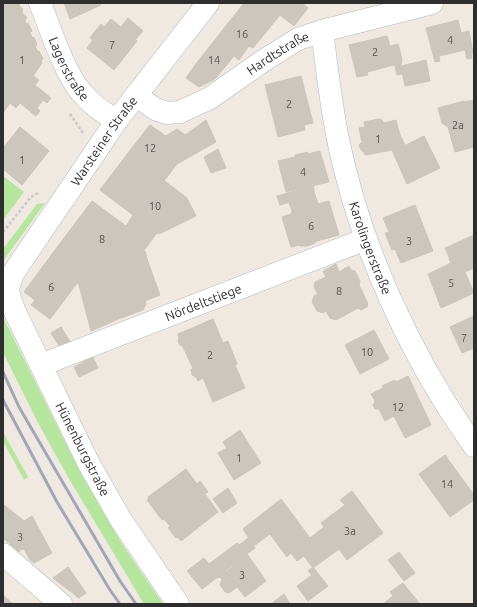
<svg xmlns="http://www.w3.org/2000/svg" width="477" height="607" font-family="Ubuntu,sans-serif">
	<rect width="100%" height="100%" fill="#efe9e1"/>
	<g fill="#b6e59e">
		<polygon points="3,176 24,192 3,220"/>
		<polygon points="45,203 3,261 3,249 37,204"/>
		<polygon points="3,317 80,472 122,544 163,604 144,604 68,477 37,421 3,352"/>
		<polygon points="3,432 28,477 24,480 3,441"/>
	</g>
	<g fill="#cbc7bf" stroke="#cbc5ba">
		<polygon points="3,3 18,3 21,8 22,8 23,15 25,15 27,18 25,19 26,24 28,23 32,31 30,32 32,38 34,37 37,45 35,46 38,52 39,51 43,59 41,60 42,63 33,76 39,80 35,85 51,98 47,103 43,100 37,108 40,111 36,116 20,103 16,108 10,103 3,113"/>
		<polygon points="64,3 100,3 101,5 70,19"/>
		<polygon points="244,3 302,3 308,8 294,26 280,15 253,48 249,46 239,60 214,41"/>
		<polygon points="128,18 143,31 135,40 137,41 114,70 87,48 93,40 90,38 101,24 104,27 111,19 121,27"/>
		<polygon points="458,20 461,33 469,31 472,48 473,53 471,53 472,58 467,59 465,50 439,56 440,61 435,62 426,28"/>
		<polygon points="387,36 390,46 398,44 402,59 400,61 394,62 394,65 367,72 368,75 357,77 349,45"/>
		<polygon points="214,41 234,56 215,79 195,65"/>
		<polygon points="402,59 401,66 402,74 397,75 394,62 400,61"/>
		<polygon points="426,60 430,81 405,86 401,66"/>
		<polygon points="195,65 215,79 199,87 186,78"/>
		<polygon points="301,76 313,123 304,125 305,130 278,137 265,85"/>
		<polygon points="474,100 474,135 464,102"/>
		<polygon points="464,101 474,137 474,147 455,152 448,127 442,123 438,108"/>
		<polygon points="379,119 382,120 384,123 396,120 400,135 405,145 398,149 365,155 364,152 361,150 359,145 362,142 359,128 365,127 364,122"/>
		<polygon points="206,120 216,142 177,164 164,181 128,153 150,125 166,136 177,129 185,135"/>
		<polygon points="20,127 49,151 22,185 3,169 3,148"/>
		<polygon points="424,136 440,168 407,184 392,150 398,149"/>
		<polygon points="218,149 226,168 211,173 204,157"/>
		<polygon points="320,151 329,182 286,192 278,161 295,157 295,155 308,152 308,154"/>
		<polygon points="128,153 187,198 196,216 159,234 157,233 145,249 139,231 128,223 133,215 100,190"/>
		<polygon points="313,186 315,195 280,205 277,196"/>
		<polygon points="315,195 318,204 292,211 289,203"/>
		<polygon points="92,201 126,226 128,223 139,231 148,262 134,277 105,255 92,273 83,264 58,246"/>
		<polygon points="329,201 339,235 317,241 313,244 307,246 300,246 300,245 291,247 282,217 291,214 292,211"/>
		<polygon points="415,205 433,251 401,263 395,249 392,250 385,233 389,232 383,218"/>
		<polygon points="474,235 474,248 450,259 445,248"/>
		<polygon points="58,246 83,264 76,274 78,282 50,319 31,305 35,300 24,292"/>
		<polygon points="473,248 474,251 474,268 465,272 474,293 441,308 428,274 451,263 449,259"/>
		<polygon points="105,255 134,277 148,262 160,295 145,301 146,304 143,310 116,320 107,289 97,292 92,273"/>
		<polygon points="83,264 92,273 105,325 91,331 76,274"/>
		<polygon points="336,264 339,272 349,266 351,270 355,271 360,281 359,285 368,304 367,307 361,310 358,308 336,320 330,318 326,311 323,313 317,311 312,302 314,296 318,294 314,287 315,282 326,277 323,271"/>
		<polygon points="107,289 116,320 105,325 97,292"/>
		<polygon points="474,316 474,348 462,353 450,327"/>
		<polygon points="213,319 223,343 228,341 237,364 235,365 245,388 213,402 203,378 198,381 196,377 192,375 191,370 193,368 183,347 179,344 178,341 179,338 178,334"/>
		<polygon points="61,327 72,345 61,349 51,333"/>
		<polygon points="374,330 389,359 360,374 345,345"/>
		<polygon points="93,357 98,368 79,377 74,367"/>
		<polygon points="408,376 431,425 405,438 394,416 385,421 379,409 375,409 373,405 375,401 371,394 383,388 382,386 395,380 396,382"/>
		<polygon points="240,430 261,463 234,480 218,453 227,448 223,442"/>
		<polygon points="445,455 474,495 474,500 450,517 419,474"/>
		<polygon points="186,469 197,484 200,481 208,492 205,494 218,512 181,541 178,537 176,538 168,528 170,526 164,519 162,520 147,500 149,498 148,497"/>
		<polygon points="228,488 237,503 223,513 213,499"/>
		<polygon points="352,491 383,533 347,560 339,549 313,568 304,556 297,561 291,553 287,557 270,534 254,546 243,529 281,499 310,538 324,527 321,523 345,505 340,500"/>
		<polygon points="3,504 8,508 3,515"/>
		<polygon points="8,508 24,521 32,516 52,553 34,563 30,560 24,549 19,550 20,551 19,552 3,538 3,515"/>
		<polygon points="248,538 255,548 247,554 239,545"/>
		<polygon points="237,543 247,554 225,571 226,572 219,578 218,577 202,589 187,571 204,558 209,564"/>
		<polygon points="399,552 415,573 404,581 388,560"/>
		<polygon points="247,554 266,581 245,597 237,587 229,593 225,592 220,585 222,579 220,577"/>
		<polygon points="68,567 86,593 79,598 53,578"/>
		<polygon points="313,567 328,586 308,601 297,586 312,575 308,571"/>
		<polygon points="403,583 420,604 383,604 393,596 390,592"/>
		<polygon points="284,594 290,604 271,604"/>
		<polygon points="3,595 13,604 3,604"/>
	</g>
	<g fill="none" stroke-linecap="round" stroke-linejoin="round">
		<defs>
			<g id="minor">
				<path id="s1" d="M40 3C51 30 63 70 81 92 91 104 103 113 117 120"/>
				<path id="s2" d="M322 31C327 68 331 107 339 144 361 249 412 359 474 446"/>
				<path id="s3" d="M136 95 155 109 167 113 180 112 210 98 263 61 298 39 322 31 432 3"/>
				<path id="s4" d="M41 365 366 239"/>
				<polyline points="3,554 61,604"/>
				<path id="s5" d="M178 604 121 520 89 464 15 312C8 293 5 291 14 272L117 120 208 3"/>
			</g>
		</defs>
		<use href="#minor" stroke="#b4b7c1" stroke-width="23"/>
		<g stroke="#c9c9c9" stroke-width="2.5" stroke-dasharray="3 2" stroke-linecap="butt">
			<polyline points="70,114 83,133"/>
			<polyline points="3,232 31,197 40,192"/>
		</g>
		<use href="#minor" stroke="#fff" stroke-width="22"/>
		<g stroke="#a3a6b8" stroke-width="3">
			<polyline points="3,372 19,407 120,581 136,604"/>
			<polyline points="3,400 57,502 110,590 120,604"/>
		</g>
	</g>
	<g text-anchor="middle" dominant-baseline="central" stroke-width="3.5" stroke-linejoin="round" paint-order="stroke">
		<g font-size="11" fill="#555452">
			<text x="242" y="34">16</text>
			<text x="450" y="40">4</text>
			<text x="112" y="45">7</text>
			<text x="375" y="52">2</text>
			<text x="22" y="60">1</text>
			<text x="214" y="60">14</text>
			<text x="289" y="104">2</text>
			<text x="458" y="125">2a</text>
			<text x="378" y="139">1</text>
			<text x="150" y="148">12</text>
			<text x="22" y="160">1</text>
			<text x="303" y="172">4</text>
			<text x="155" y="206">10</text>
			<text x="311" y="226">6</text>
			<text x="102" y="239">8</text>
			<text x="409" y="241">3</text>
			<text x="451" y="283">5</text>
			<text x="51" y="287">6</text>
			<text x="339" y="291">8</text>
			<text x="464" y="338">7</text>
			<text x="367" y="352">10</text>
			<text x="210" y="355">2</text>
			<text x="398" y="407">12</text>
			<text x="239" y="458">1</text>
			<text x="447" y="484">14</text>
			<text x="350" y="531">3a</text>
			<text x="20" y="537">3</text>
			<text x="242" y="575">3</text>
		</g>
		<g font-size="13" fill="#2e2e2e" stroke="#fff">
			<text stroke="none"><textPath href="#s3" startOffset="164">Hardtstraße</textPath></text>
			<text stroke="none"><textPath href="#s1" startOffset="72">Lagerstraße</textPath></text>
			<text stroke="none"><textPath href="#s5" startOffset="536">Warsteiner Straße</textPath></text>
			<text stroke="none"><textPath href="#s2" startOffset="223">Karolingerstraße</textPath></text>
			<text stroke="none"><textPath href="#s4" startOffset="174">Nördeltstiege</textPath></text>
			<text transform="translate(83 449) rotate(63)">Hünenburgstraße</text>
		</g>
	</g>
	<rect width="477" height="607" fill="none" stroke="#2e2e2e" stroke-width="8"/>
</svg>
